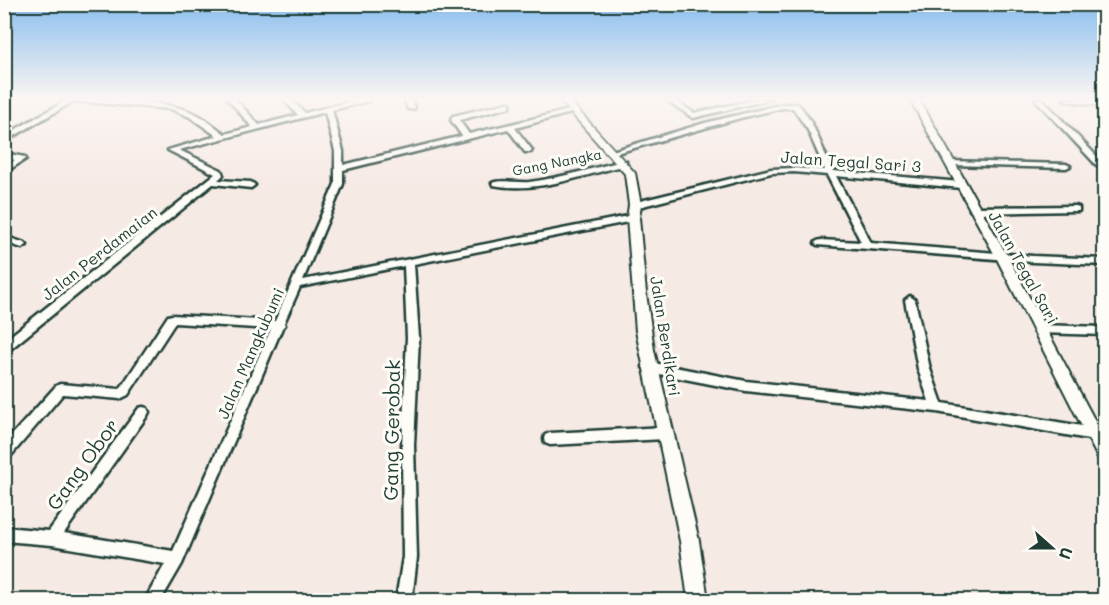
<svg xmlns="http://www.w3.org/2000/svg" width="1109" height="605" font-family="Mali,sans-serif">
	<rect width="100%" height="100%" fill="#f6eae5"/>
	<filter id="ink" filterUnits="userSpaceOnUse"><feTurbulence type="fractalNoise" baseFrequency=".0167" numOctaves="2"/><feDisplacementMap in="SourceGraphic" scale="12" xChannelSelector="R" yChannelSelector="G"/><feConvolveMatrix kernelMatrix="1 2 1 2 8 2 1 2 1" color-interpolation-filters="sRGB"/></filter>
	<g filter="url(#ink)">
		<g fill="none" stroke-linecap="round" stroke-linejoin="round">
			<defs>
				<g id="minor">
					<path d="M69 99C103 99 163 99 194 113 205 118 215 127 225 134L252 127 228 99H235L259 125 298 115 283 99H290L305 113 359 99H369V101L332 110 343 151V165L462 136 451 120 453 116 507 103H510V107L459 120 469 134 574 109 578 111 515 128 532 150 531 152H525L508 129 343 170V184L303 280 633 215 638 218 633 221 414 264 419 338 414 445 417 557 412 600H396L403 557 402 445 407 338 404 266 300 287 284 323 285 325 282 328 182 564 161 600H145L165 564 52 545 4 541V527L49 531 139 408 143 407 147 408 149 412 147 416 64 533 173 551 271 329 175 323 128 395 120 399 63 394 9 458 4 460V444L56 386 60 384 120 389 168 316 172 315 275 321 335 184V151L325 112 179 150 221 170 223 175 218 180 251 182 255 185 251 188 213 184 8 351 4 352V341L215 174 168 150 217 136 190 117 171 109 74 101 4 142V136Z"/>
					<polygon points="404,99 410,99 415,107 414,109 408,109"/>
					<polygon points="563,99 582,99 566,103 563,103"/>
					<polygon points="665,99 673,99 694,113 759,99 771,99 693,118"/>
					<polygon points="1035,99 1042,99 1104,164 1104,170 1101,170"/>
					<polygon points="1064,99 1081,99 1104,102 1104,106 1068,101"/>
					<path d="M783 104H798C816 124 821 148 833 171L961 182 965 185 961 188 836 176 871 243 1033 256 1104 259V265L1033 262 817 245 815 243 817 241 820 240 861 242 827 175 794 172 771 173 635 208 631 205 632 203 771 169 794 168 825 170 808 130 793 108H783L740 118 613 154 609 152 705 123Z"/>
					<polygon points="4,153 25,157 26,159 4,173 4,167 15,160 4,158"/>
					<path d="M623 161H626V165C583 175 537 194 493 185L492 183C498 179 519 183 529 182 561 178 592 168 623 161Z"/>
					<polygon points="948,161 1066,164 1070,166 1066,168 951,165 947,163"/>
					<polygon points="1076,206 1079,207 1079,211 974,213 970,210 974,207"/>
					<polygon points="4,236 25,243 27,245 22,248 4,242"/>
					<polygon points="910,296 915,300 930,369 942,403 1094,428 1098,430 1100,434 1098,438 1094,440 937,412 746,391 649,372 645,370 643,367 645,364 649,362 746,381 929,401 918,369 905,300"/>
					<polygon points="1039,325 1104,327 1104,335 1039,333 1035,332 1034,329 1035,326"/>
					<polygon points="665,427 669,429 671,433 669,437 665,439 550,445 545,443 544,439 545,435 550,433"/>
				</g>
				<g id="tertiary">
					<polygon points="559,99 568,99 635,173 641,205 639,218 646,293 654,350 699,541 708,600 688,600 680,541 636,331 627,218 629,205 625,174"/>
					<polygon points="910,99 919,99 1009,259 1104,438 1104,460 1098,458 997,259"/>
				</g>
			</defs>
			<use href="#minor" stroke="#1f3d34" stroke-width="5"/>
			<use href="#tertiary" stroke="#1f3d34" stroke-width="4"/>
			<use href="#minor" fill="#fdfcf7" fill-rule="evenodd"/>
			<use href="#tertiary" fill="#fdfcf7" fill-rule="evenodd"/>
		</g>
	</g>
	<linearGradient id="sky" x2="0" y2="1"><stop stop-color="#8abeee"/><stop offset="0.54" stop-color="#fbf6f3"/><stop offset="1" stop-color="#fbf6f3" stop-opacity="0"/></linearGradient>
	<rect width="1109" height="183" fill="url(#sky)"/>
	<g text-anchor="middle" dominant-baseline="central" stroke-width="6" stroke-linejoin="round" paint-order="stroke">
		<g font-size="14" fill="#1f3d34" stroke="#fdfcf7">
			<text transform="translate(557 162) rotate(-11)">Gang Nangka</text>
		</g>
		<g font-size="16" fill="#1f3d34" stroke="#fdfcf7">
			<text transform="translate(851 161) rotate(4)">Jalan Tegal Sari 3</text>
			<text transform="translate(99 253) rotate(-38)">Jalan Perdamaian</text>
			<text transform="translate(1024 267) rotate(61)">Jalan Tegal Sari</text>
			<text transform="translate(666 336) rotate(81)">Jalan Berdikari</text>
			<text transform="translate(250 353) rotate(-66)">Jalan Mangkubumi</text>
		</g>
		<g font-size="20" fill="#1f3d34" stroke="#fdfcf7">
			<text transform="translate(391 430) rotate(-89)">Gang Gerobak</text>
			<text transform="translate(82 464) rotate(-54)">Gang Obor</text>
		</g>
	</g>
	<rect width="1109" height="605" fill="none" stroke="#fdfcf7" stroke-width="24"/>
	<rect x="12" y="12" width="1085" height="581" fill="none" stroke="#1f3d34" stroke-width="2" filter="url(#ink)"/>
	<g transform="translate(1052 548) rotate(111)" stroke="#fdfcf7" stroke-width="4.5" paint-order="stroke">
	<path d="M0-4.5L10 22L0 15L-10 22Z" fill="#1f3d34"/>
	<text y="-9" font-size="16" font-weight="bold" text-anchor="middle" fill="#1f3d34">U</text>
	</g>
</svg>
